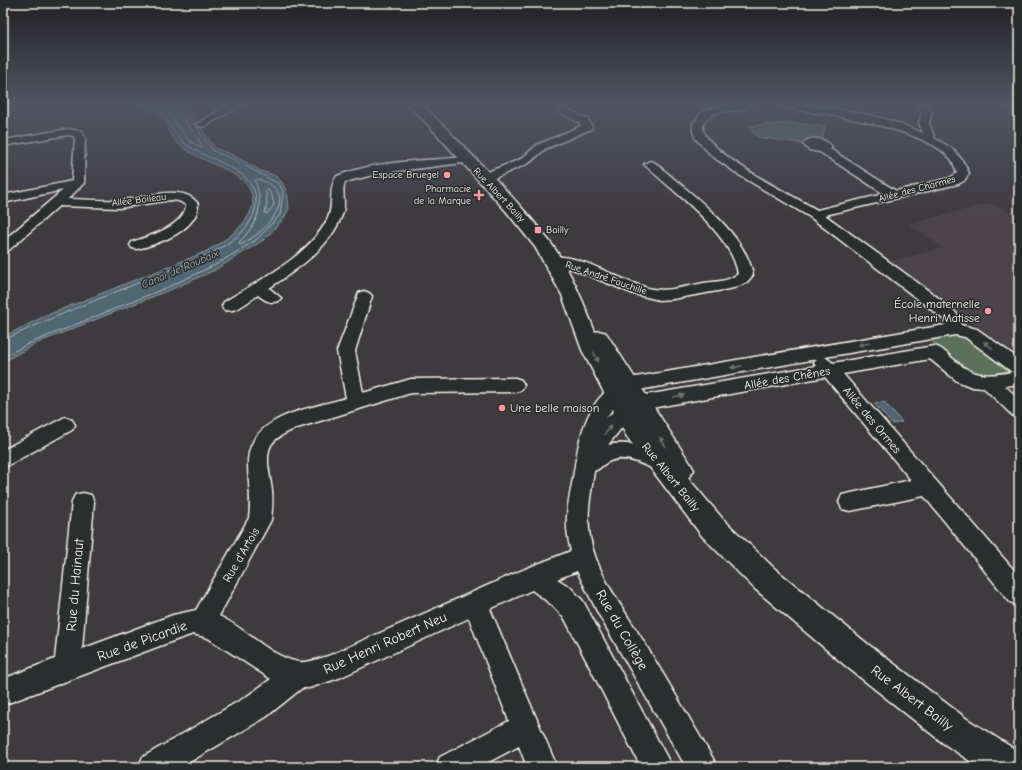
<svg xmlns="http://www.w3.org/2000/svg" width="1022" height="770" font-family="'Comic Neue',sans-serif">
	<rect width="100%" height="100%" fill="#3e3b3f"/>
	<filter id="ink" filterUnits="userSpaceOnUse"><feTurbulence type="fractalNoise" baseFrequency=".025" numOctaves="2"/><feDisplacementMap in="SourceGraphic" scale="8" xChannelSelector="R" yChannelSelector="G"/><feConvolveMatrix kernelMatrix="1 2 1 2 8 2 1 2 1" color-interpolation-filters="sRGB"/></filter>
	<g filter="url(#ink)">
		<polygon fill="#4c454b" points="992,203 1019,217 1019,348 1009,350 891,261 944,248 909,224"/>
		<g fill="#5b715c" stroke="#a8b1a2">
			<polygon points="790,123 825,126 822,139 800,143 757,137 747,126"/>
			<polygon points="960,332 1007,368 1008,371 978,376 964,371 932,341 932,339"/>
		</g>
		<g fill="#4f6673" stroke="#919ea2">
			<path d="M133 105H185L215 148 233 155 261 171 274 175 281 181 286 190 288 198 289 208 284 218 265 239 215 270 172 289 37 343 3 362V337L45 316 205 252C227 240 273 210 243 181 226 166 200 161 182 147 159 129 173 111 133 105Z"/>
			<polygon points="884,402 902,422 892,424 874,403"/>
		</g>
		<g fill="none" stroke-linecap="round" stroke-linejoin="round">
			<g stroke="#b2b9b9" stroke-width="1">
				<polyline points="162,105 189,141 202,148 202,145 179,112 178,105"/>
				<path d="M257 179C305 191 266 233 240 245L239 242C258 224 265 205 255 181Z"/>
				<polygon points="268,190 272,196 274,205 267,214 265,213 267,204 266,192"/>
				<path d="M3 340C51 318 100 298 148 279 179 266 216 256 241 233 252 222 260 206 254 190 243 165 207 160 187 145 171 134 169 116 151 105"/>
				<polyline points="3,357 28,344 168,287 217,264 256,240 280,215 283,191 279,184 233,159 213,151 183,109 183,105"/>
			</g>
			<defs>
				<g id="minor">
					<polygon points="229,105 242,105 205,126 201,127 196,124"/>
					<path d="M722 105H751C740 115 716 106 705 121 686 145 800 199 817 210L884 194 820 152 809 150 803 144C810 135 825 138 832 147L830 149 896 191 950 178 957 173C955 169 954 163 951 159 925 128 825 113 785 108L780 105C827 105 881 114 923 133L919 123 922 113 916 105H926L932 113 929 123 935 139C953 147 961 156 969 173L964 181 958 184 825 215 948 305 956 313 961 325 977 329 1019 359V384L1005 386 1019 399V417L1012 415 984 388 972 387 957 381 930 359 843 374 1019 576V606L1010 602 924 496 850 511 842 509 839 502 842 495 911 480 825 377 646 409 627 421 608 445C624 441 661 447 669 463L666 469 659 471C644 466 627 454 610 461 604 463 600 469 594 471 591 494 586 514 590 537 596 573 623 608 642 639 666 678 689 718 712 757L717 767H686L598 613 577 571 557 579 570 587 583 601 672 767H641L565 619 552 605 532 590 490 609 557 767H527L519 746 479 767H435L440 757 509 721 469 618 339 678 309 688H302L266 717 181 767H138L143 757 246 697 271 679 208 638 193 634 173 641 3 705V679L55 659 72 502 75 495 83 493 91 495 94 502 82 649 173 615 196 610 249 518C252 499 248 482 248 463 248 415 310 409 346 398L337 351 359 293 364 291 369 293 372 296 355 351 363 393 411 379 515 378 521 380 524 385 521 390 515 392 411 393 297 428C288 432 277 436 271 445 264 458 271 478 272 492 273 501 272 510 271 520L219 616C246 628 268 656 298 662 308 663 318 659 328 656L525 569 571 551C563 521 568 507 573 478 579 438 586 392 630 378L945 325 943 319 936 313 810 217 739 175 712 156 696 139 693 132V124L702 112ZM955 335 965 337 1012 372C985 377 973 377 952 358 946 353 942 348 934 346L833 363 825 357ZM817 359 814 363 816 366 646 395 620 406 606 418 619 400 633 391Z"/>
					<polygon points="1006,105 1019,105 1019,110 1008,107"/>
					<polygon points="564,108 588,119 592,127 591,129 545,149 529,163 488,181 480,181 478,178 480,175 521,159 537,145 581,126 580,123 560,113 559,111 560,109"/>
					<path d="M68 129 81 131 85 138 84 183 68 199C84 199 101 201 118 200 140 200 183 181 198 204 198 230 159 244 137 249L132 248 130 245 132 242C149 236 184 227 186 205L179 201 171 200 119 208 59 206 8 251 3 252V241L63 190 3 203V195L72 181 75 138 73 136 68 135 3 146V140Z"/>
					<path d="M467 157 471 158 473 160 471 162 381 173 345 182C341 191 346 202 343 212 333 245 297 270 269 288L281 298 278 301C270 304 265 300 258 295 248 301 237 313 224 310L222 306 224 302C258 281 308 257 327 220 335 205 327 189 337 176 377 160 425 161 467 157Z"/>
					<path d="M650 161 654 162C686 190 746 232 753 275L747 282 734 288 673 299 659 300 634 294 573 269 548 264 546 261 548 258C578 250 622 284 652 289 669 292 687 286 704 283 716 281 728 282 738 274 732 234 675 193 646 166L644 164Z"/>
					<polygon points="65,417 72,420 75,425 72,430 3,468 3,450"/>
				</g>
				<path id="major" d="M408 105H422L431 113C471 155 515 196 550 242 570 269 583 301 595 332L599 331 606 333 690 463 694 470 688 478 722 518 775 569 869 645 967 719 1019 752V767H979L943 743 847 667 755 589 702 536 627 437 582 350 562 295 535 247 506 211 423 119Z"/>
			</defs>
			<use href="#minor" stroke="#f4f1e8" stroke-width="3"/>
			<use href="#major" stroke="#f4f1e8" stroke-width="3"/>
			<use href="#minor" fill="#2a2d2e" fill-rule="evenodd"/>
			<use href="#major" fill="#2a2d2e" fill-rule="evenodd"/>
		</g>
		<defs><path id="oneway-solid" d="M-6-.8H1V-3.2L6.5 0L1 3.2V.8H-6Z"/></defs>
		<g fill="#71726f">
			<use href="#oneway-solid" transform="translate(864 344) rotate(170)"/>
			<use href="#oneway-solid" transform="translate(988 345) rotate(-143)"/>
			<use href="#oneway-solid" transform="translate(596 357) rotate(62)"/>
			<use href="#oneway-solid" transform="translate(736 367) rotate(171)"/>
			<use href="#oneway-solid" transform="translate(679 396) rotate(-10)"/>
			<use href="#oneway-solid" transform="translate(608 430) rotate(-52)"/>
			<use href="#oneway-solid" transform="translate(663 442) rotate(-121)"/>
		</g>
	</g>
	<linearGradient id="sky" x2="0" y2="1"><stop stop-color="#222023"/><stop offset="0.49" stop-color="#525563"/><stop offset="1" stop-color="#525563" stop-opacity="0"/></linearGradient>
	<rect width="1022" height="213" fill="url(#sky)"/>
	<g fill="#ff9aa2" stroke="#2a2d2e" stroke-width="1.5">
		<circle cx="447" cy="175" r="4"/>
		<path d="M477 189h4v4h4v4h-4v4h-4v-4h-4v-4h4z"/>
		<rect x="534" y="226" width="8" height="8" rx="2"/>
		<circle cx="988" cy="311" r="4"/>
		<circle cx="502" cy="408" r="4"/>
	</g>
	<g text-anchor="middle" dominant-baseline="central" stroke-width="3" stroke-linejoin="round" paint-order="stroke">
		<g font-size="10" fill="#f4f1e8" stroke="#2a2d2e" text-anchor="end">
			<text x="439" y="175">Espace Bruegel</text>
			<text x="471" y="189">Pharmacie<tspan x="471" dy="12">de la Marque</tspan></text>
			<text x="546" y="230" text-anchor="start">Bailly</text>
		</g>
		<g font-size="10" fill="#f4f1e8" stroke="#2a2d2e">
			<text transform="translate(917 189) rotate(-15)">Allée des Charmes</text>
			<text transform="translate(499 195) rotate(47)">Rue Albert Bailly</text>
			<text transform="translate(139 200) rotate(-7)">Allée Boileau</text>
			<text transform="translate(606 278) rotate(19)">Rue André Fauchille</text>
		</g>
		<g font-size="11" font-style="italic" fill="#b2b9b9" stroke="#2a2d2e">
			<text transform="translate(180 269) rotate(-23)">Canal de Roubaix</text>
		</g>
		<g font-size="12" fill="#f4f1e8" stroke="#2a2d2e" text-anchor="end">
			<text x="980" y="304">École maternelle<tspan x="980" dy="14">Henri Matisse</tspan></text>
			<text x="510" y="408" text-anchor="start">Une belle maison</text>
		</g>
		<g font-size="12" fill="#f4f1e8" stroke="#2a2d2e">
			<text transform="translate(787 378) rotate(-10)">Allée des Chênes</text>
			<text transform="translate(872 420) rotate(50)">Allée des Ormes</text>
			<text transform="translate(671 477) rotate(51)">Rue Albert Bailly</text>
			<text transform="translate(241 555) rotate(-60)">Rue d'Artois</text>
		</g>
		<g font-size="14" fill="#f4f1e8" stroke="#2a2d2e">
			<text transform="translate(75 585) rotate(-85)">Rue du Hainaut</text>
			<text transform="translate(622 630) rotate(60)">Rue du Collège</text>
			<text transform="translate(142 641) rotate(-20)">Rue de Picardie</text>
			<text transform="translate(385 643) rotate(-24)">Rue Henri Robert Neu</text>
			<text transform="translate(912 698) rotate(37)">Rue Albert Bailly</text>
		</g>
	</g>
	<rect width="1022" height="770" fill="none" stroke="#2a2d2e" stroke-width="16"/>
	<rect x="8" y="8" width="1006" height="754" fill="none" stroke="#f4f1e8" stroke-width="1.5" filter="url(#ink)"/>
</svg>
